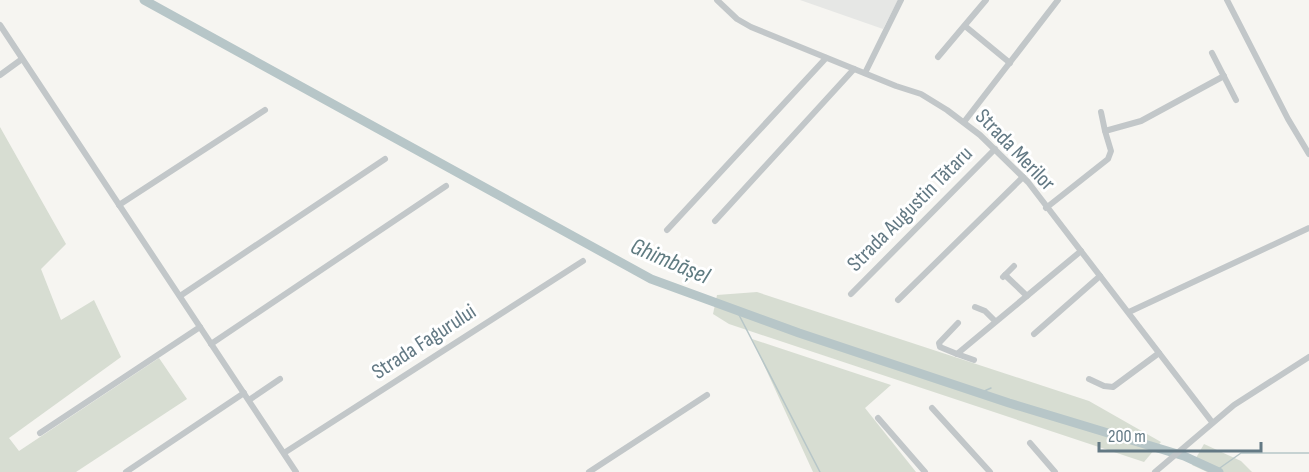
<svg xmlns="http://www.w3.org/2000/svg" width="1309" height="472" font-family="'Sofia Sans Condensed',sans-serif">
	<rect width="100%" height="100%" fill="#f6f5f1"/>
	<polygon fill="#e6e7e5" points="800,0 898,0 883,29"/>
	<g fill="#d7ddd2">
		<polygon points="0,127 66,244 41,269 61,320 94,300 121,357 9,438 19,451 159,358 187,399 76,472 0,472"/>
		<polygon points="757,292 1089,401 1161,442 1144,462 729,324 713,314 717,295"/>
		<polygon points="752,339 891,385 865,408 916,472 813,472"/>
		<polygon points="1204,444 1241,461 1252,472 1207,472 1192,465"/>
	</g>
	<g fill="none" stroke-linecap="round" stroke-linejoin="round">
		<g stroke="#b7c6c8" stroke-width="1.5">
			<polyline points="737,311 820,472"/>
			<polyline points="980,393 991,388"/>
			<polyline points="1217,470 1241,453 1309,453"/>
		</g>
		<polyline stroke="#b7c6c8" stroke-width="9" points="144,0 651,279 799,333 1009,403 1184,456 1219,472"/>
		<g stroke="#c2c7c9" stroke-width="6">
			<polyline points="717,0 737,19 751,27 896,86 921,94 947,110 980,135 1028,182 1212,422"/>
			<polyline points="1227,0 1288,119 1309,154"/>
			<polyline points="0,25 296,472"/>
			<polyline points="965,26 1010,63"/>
			<polyline points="1212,53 1236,100"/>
			<polyline points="938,57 986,0"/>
			<polyline points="865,73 901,0"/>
			<polyline points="0,75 22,59"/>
			<polyline points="1101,112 1105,131"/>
			<polyline points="964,122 1058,0"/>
			<polyline points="119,205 265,110"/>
			<polyline points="1046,208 1108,159 1111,151 1105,131 1141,121 1224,76"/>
			<polyline points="715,221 854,69"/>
			<polyline points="667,230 826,58"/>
			<polyline points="1005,275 1027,296"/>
			<polyline points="1003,277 1014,266"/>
			<polyline points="851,294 995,149"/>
			<polyline points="180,296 385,159"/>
			<polyline points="898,300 1023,177"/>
			<polyline points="975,307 985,311 995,321"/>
			<polyline points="1129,312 1309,228"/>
			<polyline points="958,323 939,343 940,347 957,354 1081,251"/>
			<polyline points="1034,334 1100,276"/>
			<polyline points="211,344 446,186"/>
			<polyline points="957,354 974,360"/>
			<polyline points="1089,379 1104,386 1113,387 1159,353"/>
			<polyline points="249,400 280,379"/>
			<polyline points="932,408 990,472"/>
			<polyline points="878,418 925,472"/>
			<polyline points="40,433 200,327"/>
			<polyline points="1030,443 1055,472"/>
			<polyline points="284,453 583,261"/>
			<polyline points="126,472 244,393"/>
			<polyline points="589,472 707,395"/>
			<polyline points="1155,472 1234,405 1309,357"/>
		</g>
	</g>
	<g text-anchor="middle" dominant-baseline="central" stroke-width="6" stroke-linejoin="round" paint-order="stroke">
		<g font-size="22" fill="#637984" stroke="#fff">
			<text transform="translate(1015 150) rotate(46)">Strada Merilor</text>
			<text transform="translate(910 209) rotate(-45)">Strada Augustin Tătaru</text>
			<text transform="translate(424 342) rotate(-33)">Strada Fagurului</text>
		</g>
		<g font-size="24" font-style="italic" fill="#5f7b81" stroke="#fff">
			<text transform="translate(670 261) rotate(23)">Ghimbășel</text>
		</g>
	</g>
	<path d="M1099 442v9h162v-9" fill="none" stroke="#637984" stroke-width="3"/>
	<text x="1108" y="442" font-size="18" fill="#637984" stroke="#ffffff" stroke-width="4.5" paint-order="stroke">200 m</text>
</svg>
